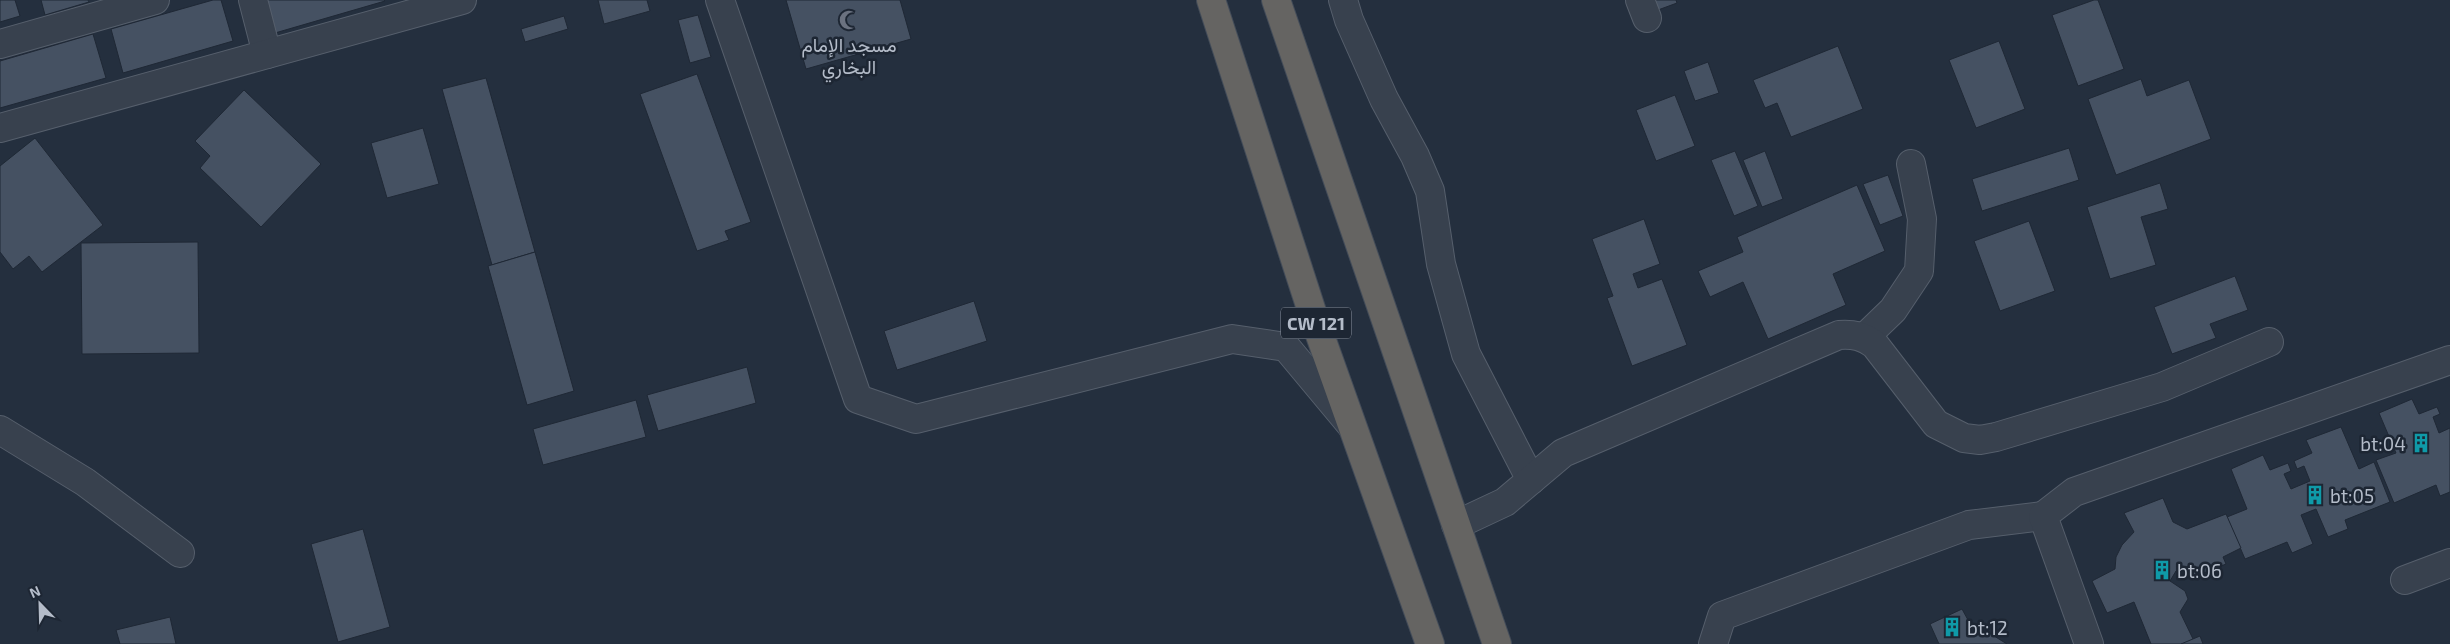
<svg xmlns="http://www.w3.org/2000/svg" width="2450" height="644" font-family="'Exo 2',Vazirmatn,sans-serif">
	<rect width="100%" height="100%" fill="#242f3e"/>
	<g fill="#455162" stroke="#1f2835">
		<polygon points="0,0 15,0 20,16 0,22"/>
		<polygon points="41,0 88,0 89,2 45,15"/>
		<polygon points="213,0 221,0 233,41 123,73 111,29"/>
		<polygon points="266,0 384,0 385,1 275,33"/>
		<polygon points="598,0 647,0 650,11 604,24"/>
		<polygon points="786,0 900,0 911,39 806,69"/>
		<polygon points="1654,0 1676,0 1677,3 1658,10"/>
		<polygon points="2094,0 2098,0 2124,69 2078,86 2052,15"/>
		<polygon points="698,15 711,57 690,63 678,20"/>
		<polygon points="564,16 568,29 525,42 521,29"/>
		<polygon points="93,34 106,78 0,108 0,61"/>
		<polygon points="1999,41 2025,109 1976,128 1949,60"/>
		<polygon points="1838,46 1863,109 1791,137 1777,103 1765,108 1753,80"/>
		<polygon points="1708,62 1719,93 1695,101 1684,71"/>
		<polygon points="697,74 751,222 725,231 729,240 697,251 640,94"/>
		<polygon points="486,78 535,252 492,265 442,89"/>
		<polygon points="2141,79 2147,96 2189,80 2211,139 2116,175 2088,99"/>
		<polygon points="244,90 321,164 261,227 200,168 210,156 195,141"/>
		<polygon points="1675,95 1695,146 1656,161 1636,110"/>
		<polygon points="423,128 439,184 387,198 371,143"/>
		<polygon points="35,138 103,225 42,272 29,256 13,269 0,252 0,166"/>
		<polygon points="2069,148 2079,180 1982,211 1972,179"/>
		<polygon points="1735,151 1758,206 1734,216 1711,160"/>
		<polygon points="1765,151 1783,199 1762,207 1743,160"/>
		<polygon points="1888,175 1903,216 1880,225 1863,184"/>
		<polygon points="2160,183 2168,209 2141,217 2156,265 2110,279 2087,207"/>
		<polygon points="1857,185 1885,251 1833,274 1846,305 1768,339 1743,282 1710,297 1698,271 1743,252 1737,237"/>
		<polygon points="1644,219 1660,264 1633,274 1638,288 1662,279 1687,345 1632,366 1607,298 1613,296 1592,239"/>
		<polygon points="2029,221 2055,291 2000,311 1974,241"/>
		<polygon points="198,242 199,353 82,354 81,243"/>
		<polygon points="535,252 574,391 527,405 488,266"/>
		<polygon points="2235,276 2248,310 2210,324 2216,338 2172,354 2154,307"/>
		<polygon points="974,301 987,341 897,370 884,331"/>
		<polygon points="747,367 756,403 658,431 647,395"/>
		<polygon points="2412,399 2419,414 2437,407 2440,414 2433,417 2439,433 2450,428 2450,492 2440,496 2436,485 2394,503 2376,460 2396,453 2379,413"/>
		<polygon points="636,400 646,437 543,465 533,429"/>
		<polygon points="2341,427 2359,469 2374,462 2390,502 2345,520 2348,529 2328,537 2316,509 2301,515 2313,544 2292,553 2287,542 2245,559 2227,517 2247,509 2231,469 2263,455 2270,470 2288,463 2291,471 2284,474 2291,489 2310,481 2304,466 2297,469 2294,461 2312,453 2306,440"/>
		<polygon points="2163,498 2173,522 2187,529 2226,514 2241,548 2223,557 2226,564 2191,578 2176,571 2170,581 2185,591 2188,599 2180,612 2194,641 2187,644 2151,644 2134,602 2107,613 2092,581 2115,569 2116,557 2122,545 2134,532 2124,513"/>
		<polygon points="363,529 390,627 338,642 311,544"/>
		<polygon points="1962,609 1974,631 1986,631 2007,644 1939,644 1930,624"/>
		<polygon points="170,617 176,644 120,644 116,630"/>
		<polygon points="2200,636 2203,644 2181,644"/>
	</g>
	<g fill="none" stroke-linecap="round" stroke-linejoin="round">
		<defs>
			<g id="minor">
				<polyline points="253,0 267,54"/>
				<polyline points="720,0 858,399 916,419 1232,339 1286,347 1351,425"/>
				<polyline points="1343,0 1349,20 1384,99 1415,156 1430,191 1441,264 1466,354 1531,480"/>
				<polyline points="1640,0 1647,18"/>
				<polyline points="0,44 155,0"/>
				<polyline points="0,128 462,0"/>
				<polyline points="1865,337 1893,310 1919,271 1922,219 1911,164"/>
				<polyline points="0,430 85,482 180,553"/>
				<path d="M1456 525 1505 502 1563 453 1839 335C1854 334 1863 336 1875 345L1936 424 1964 438 1980 440 1996 437 2162 387 2269 342"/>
				<polyline points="2405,580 2450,563"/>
				<polyline points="1713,644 1722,616 1969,525 2043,516"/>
				<polyline points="2089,644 2043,516 2074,492 2450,360"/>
			</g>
			<g id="trunk">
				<polyline points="1211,0 1315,321 1430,644"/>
				<polyline points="1276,0 1497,644"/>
			</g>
		</defs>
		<use href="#minor" stroke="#565f6c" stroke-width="30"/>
		<use href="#trunk" stroke="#434c59" stroke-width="30"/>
		<use href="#minor" stroke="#38414e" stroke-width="28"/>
		<use href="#trunk" stroke="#656462" stroke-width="28"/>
	</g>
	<defs>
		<symbol id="mosque-bare" viewBox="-9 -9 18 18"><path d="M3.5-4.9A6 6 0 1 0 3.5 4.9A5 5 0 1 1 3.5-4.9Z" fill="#6b7280" stroke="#1d2633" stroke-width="2.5" paint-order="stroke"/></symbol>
		<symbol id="building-bare" viewBox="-9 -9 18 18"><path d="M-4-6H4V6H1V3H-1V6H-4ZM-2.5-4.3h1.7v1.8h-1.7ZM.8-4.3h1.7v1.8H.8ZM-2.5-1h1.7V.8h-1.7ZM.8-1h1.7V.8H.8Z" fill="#0f9aa8" stroke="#1d2633" stroke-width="2.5" paint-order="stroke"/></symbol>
	</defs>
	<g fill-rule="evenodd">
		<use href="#mosque-bare" x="835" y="6" width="28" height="28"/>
		<use href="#building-bare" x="2407" y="429" width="28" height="28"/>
		<use href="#building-bare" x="2301" y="481" width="28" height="28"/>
		<use href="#building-bare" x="2148" y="556" width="28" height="28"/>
		<use href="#building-bare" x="1938" y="613" width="28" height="28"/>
	</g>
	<g text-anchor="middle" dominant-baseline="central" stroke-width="5" stroke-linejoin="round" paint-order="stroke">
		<rect fill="#1d2633" stroke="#878f9c" stroke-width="1" x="1281" y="307.5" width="70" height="31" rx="4"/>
		<g font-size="18" font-weight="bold" fill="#b4bcc9">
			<text x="1316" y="323">CW 121</text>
		</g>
		<g font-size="19" fill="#b4bcc9" stroke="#1d2633" text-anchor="start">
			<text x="849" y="44" text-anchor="middle">مسجد الإمام<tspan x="849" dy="22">البخاري</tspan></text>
			<text x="2406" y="443" text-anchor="end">bt:04</text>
			<text x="2330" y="495">bt:05</text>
			<text x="2177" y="570">bt:06</text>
			<text x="1967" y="627">bt:12</text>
		</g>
	</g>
	<g transform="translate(40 604) rotate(337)" stroke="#1d2633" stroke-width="4" paint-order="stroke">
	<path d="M0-4L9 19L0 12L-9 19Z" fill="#b4bcc9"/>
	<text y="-8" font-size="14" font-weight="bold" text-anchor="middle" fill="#b4bcc9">N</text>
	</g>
</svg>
